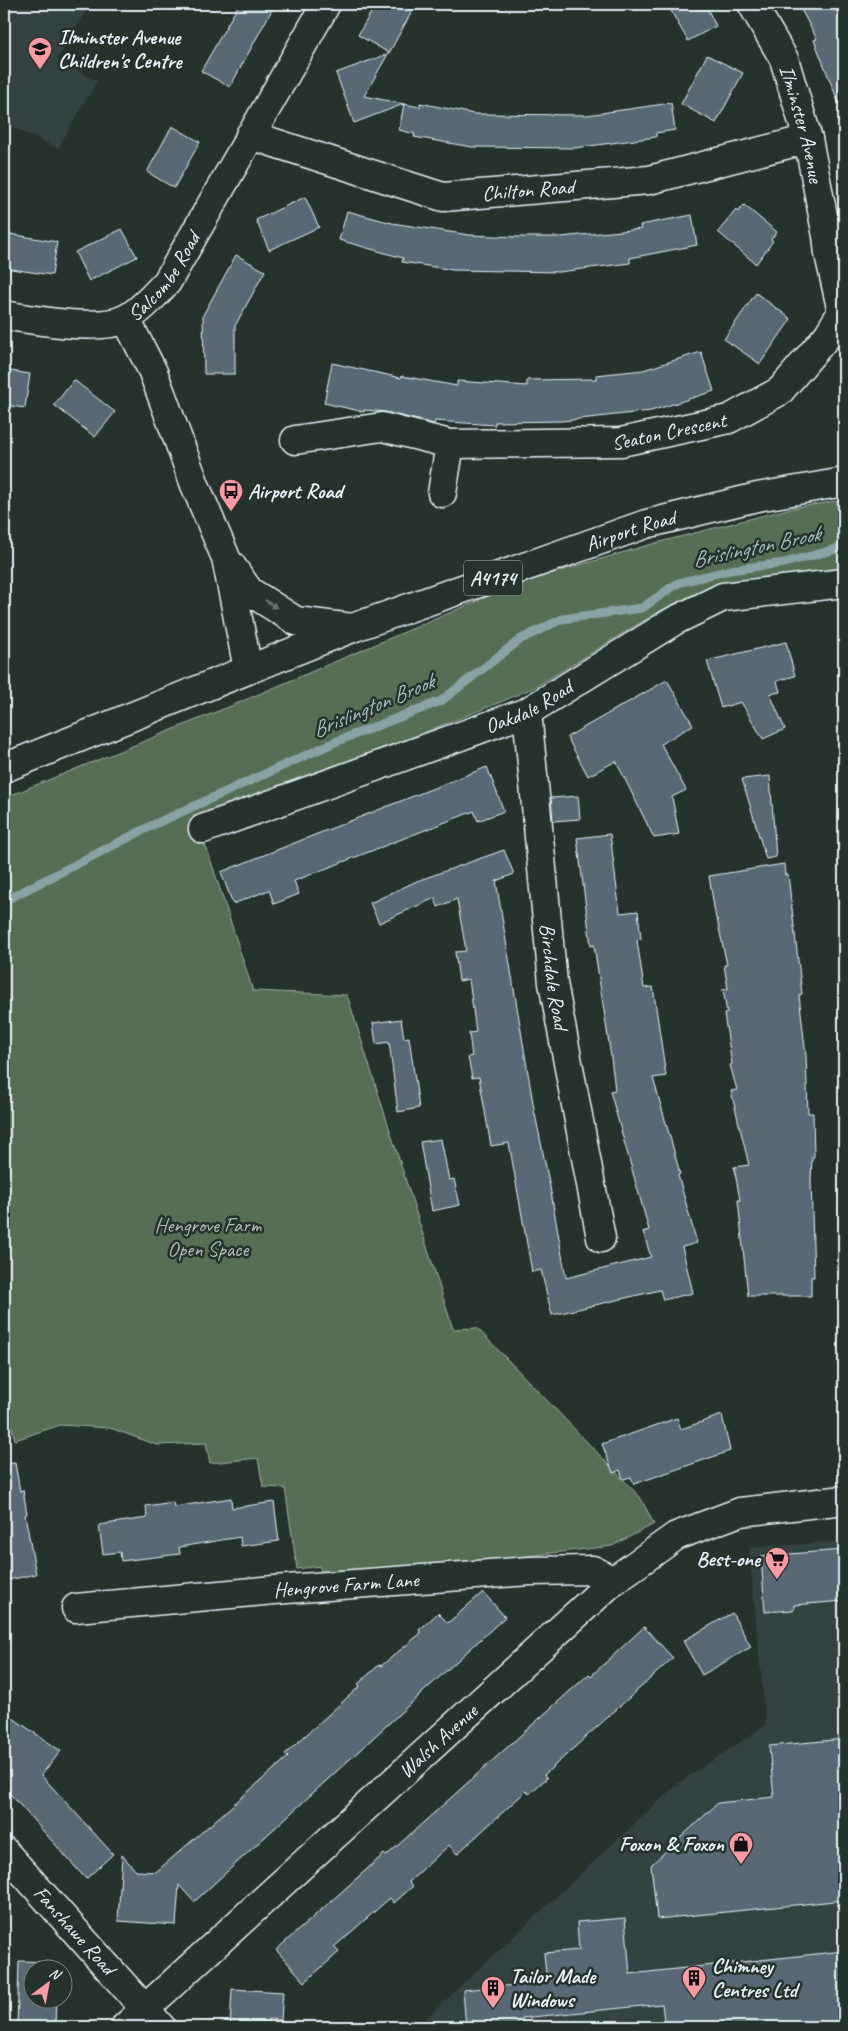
<svg xmlns="http://www.w3.org/2000/svg" width="848" height="2031" font-family="Caveat,sans-serif">
	<rect width="100%" height="100%" fill="#26332d"/>
	<filter id="ink" filterUnits="userSpaceOnUse"><feTurbulence type="fractalNoise" baseFrequency=".02" numOctaves="2"/><feDisplacementMap in="SourceGraphic" scale="10" xChannelSelector="R" yChannelSelector="G"/><feConvolveMatrix kernelMatrix="1 2 1 2 8 2 1 2 1" color-interpolation-filters="sRGB"/></filter>
	<g filter="url(#ink)">
		<g fill="#354343">
			<polygon points="4,4 90,4 57,59 97,81 58,148 4,123"/>
			<polygon points="844,1541 844,2027 417,2027 676,1785 766,1725 749,1548"/>
		</g>
		<polygon fill="#576e52" stroke="#a0b0a5" points="838,501 844,502 844,570 725,587 694,594 656,613 537,686 503,701 418,735 193,816 208,852 253,991 347,995 453,1329 477,1328 640,1497 654,1524 612,1546 321,1580 320,1566 297,1569 285,1488 263,1487 258,1458 210,1463 206,1443 157,1445 110,1428 60,1425 15,1440 4,1397 4,798 231,706 522,582 652,544 792,508"/>
		<g fill="none" stroke-linecap="round" stroke-linejoin="round">
			<polyline stroke="#89a2a6" stroke-width="9" points="4,901 155,824 335,742 441,701 521,639 562,619 642,608 678,583 730,570 784,563 844,547"/>
		</g>
		<g fill="#596975" stroke="#e8f1f8">
			<polygon points="239,4 275,4 230,87 201,71"/>
			<polygon points="376,4 416,4 389,53 358,35"/>
			<polygon points="667,4 705,4 716,26 688,41"/>
			<polygon points="798,4 833,4 844,26 844,114 843,114 814,40 817,39"/>
			<polygon points="388,54 364,96 404,104 354,123 336,73"/>
			<polygon points="707,55 743,73 716,123 681,104"/>
			<polygon points="420,103 474,114 587,115 671,103 675,130 656,133 656,137 575,148 472,147 414,137 415,134 399,130 404,104 420,107"/>
			<polygon points="172,126 200,142 174,188 147,172"/>
			<polygon points="305,197 319,227 269,250 256,220"/>
			<polygon points="744,205 777,232 771,239 773,241 756,264 718,232 736,210 738,212"/>
			<polygon points="347,211 392,223 469,235 518,237 560,237 641,229 640,225 692,215 697,245 630,258 630,263 559,272 453,270 402,262 403,258 339,240"/>
			<polygon points="122,229 137,257 89,281 75,252"/>
			<polygon points="4,233 57,242 52,275 4,268"/>
			<polygon points="236,255 265,271 235,326 235,374 204,374 203,315"/>
			<polygon points="756,293 791,319 760,364 724,339"/>
			<polygon points="701,352 714,391 651,411 562,421 495,422 495,425 435,421 434,424 386,412 364,410 364,412 324,403 332,363 401,378 402,376 457,386 457,381 527,386 527,380 596,379 596,375 643,370"/>
			<polygon points="4,370 30,374 25,408 4,405"/>
			<polygon points="74,380 115,412 95,437 54,405"/>
			<polygon points="786,642 795,676 777,681 780,692 770,694 785,729 763,739 741,702 721,708 707,661"/>
			<polygon points="667,680 693,725 661,744 686,790 672,797 679,834 654,838 616,761 588,776 567,737"/>
			<polygon points="487,767 504,811 478,821 474,811 294,881 299,894 274,904 269,890 233,904 221,872"/>
			<polygon points="770,776 776,857 766,859 742,779"/>
			<polygon points="578,796 580,819 553,821 551,798"/>
			<polygon points="610,834 620,913 638,911 641,939 637,940 644,988 653,987 666,1076 653,1078 674,1151 680,1174 678,1175 697,1243 682,1247 693,1293 663,1300 660,1290 552,1315 541,1270 532,1272 509,1143 491,1146 479,1077 472,1078 468,1057 472,1056 469,1033 476,1032 469,979 459,981 455,952 466,951 457,899 438,907 435,898 379,923 370,903 417,881 504,850 514,874 496,881 534,1109 550,1187 566,1278 651,1257 643,1232 649,1230 610,1091 615,1090 611,1057 594,945 591,946 577,838"/>
			<polygon points="784,864 785,875 788,875 802,994 799,995 806,1056 808,1113 813,1113 814,1157 812,1157 811,1181 814,1277 811,1277 811,1296 748,1296 738,1200 740,1200 734,1167 749,1165 731,1091 737,1090 730,1065 732,1064 724,1014 727,1013 723,989 728,989 724,965 727,965 717,919 716,919 709,876"/>
			<polygon points="401,1019 404,1038 409,1037 419,1108 398,1112 389,1042 376,1044 373,1023"/>
			<polygon points="441,1139 449,1180 454,1179 460,1205 432,1211 420,1142"/>
			<polygon points="722,1415 730,1451 634,1484 631,1477 623,1479 620,1470 613,1473 602,1444 677,1418 681,1429"/>
			<polygon points="15,1463 20,1491 23,1490 27,1514 25,1515 36,1574 4,1581 4,1464"/>
			<polygon points="231,1498 232,1508 274,1502 279,1541 241,1546 240,1537 179,1547 180,1554 121,1561 120,1552 103,1554 99,1525 147,1518 146,1506 173,1502 174,1507"/>
			<polygon points="844,1550 844,1601 794,1605 794,1610 765,1612 761,1556"/>
			<polygon points="483,1592 505,1617 194,1902 179,1885 176,1925 118,1921 122,1855 136,1871 156,1872 288,1757 285,1754 360,1686 358,1684 379,1665 381,1666 421,1633 419,1630 438,1613 448,1623"/>
			<polygon points="732,1613 751,1647 702,1675 683,1641"/>
			<polygon points="644,1627 673,1658 544,1775 547,1778 529,1794 526,1791 457,1854 449,1845 409,1882 413,1886 394,1903 390,1898 334,1947 339,1952 305,1982 276,1950 384,1854 386,1856 589,1674 591,1676"/>
			<polygon points="4,1712 61,1751 41,1775 113,1854 86,1879 4,1787"/>
			<polygon points="844,1739 844,1900 657,1919 651,1865 718,1803 774,1797 769,1746"/>
			<polygon points="625,1918 630,1974 844,1951 844,2027 665,2027 662,2004 522,2018 523,2027 466,2027 463,1990 547,1982 544,1953 579,1950 577,1922"/>
			<polygon points="19,1961 53,1962 52,1968 32,1968 32,1998 56,1998 55,2027 17,2027"/>
			<polygon points="232,1989 283,1992 281,2020 268,2019 267,2027 230,2027"/>
		</g>
		<g fill="none" stroke-linecap="round" stroke-linejoin="round">
			<defs>
				<g id="street">
					<path id="s1" d="M752 4 784 59 808 139 827 236 829 254 842 312 844 316"/>
					<path id="s2" d="M250 135 443 197 649 180 808 139"/>
					<path id="s3" d="M4 315C32 320 102 332 127 318 142 310 155 294 167 282L326 4"/>
					<polyline points="126,319 153,372 195,485 226,558 248,669"/>
					<path id="s4" d="M295 440 382 427 450 444 621 442 729 419 780 391 828 335 842 312"/>
					<polyline points="442,493 450,444"/>
					<polyline points="231,565 249,591 296,621 352,628"/>
					<path id="s5" d="M527 712 553 983 601 1238"/>
					<path id="s6" d="M203 829 527 712 674 621 723 597 844 583"/>
					<path id="s7" d="M76 1608 274 1590 530 1571 593 1570 613 1581"/>
					<path id="s8" d="M4 1851 161 2027"/>
				</g>
				<g id="secondary">
					<path id="s9" d="M125 2027 613 1581 676 1536 740 1512 844 1500"/>
				</g>
				<g id="highway">
					<path id="s10" d="M4 768 352 628 646 524 757 497 844 482"/>
				</g>
			</defs>
			<use href="#street" stroke="#e8f1f8" stroke-width="31"/>
			<use href="#secondary" stroke="#e8f1f8" stroke-width="31"/>
			<use href="#highway" stroke="#e8f1f8" stroke-width="31"/>
			<use href="#street" stroke="#26332d" stroke-width="28"/>
			<use href="#secondary" stroke="#26332d" stroke-width="28"/>
			<use href="#highway" stroke="#26332d" stroke-width="28"/>
		</g>
		<defs><path id="oneway-solid" d="M-6-.8H1V-3.2L6.5 0L1 3.2V.8H-6Z" transform="scale(1.25)"/></defs>
		<use fill="#6a7674" href="#oneway-solid" transform="translate(271 604) rotate(34)"/>
	</g>
	<defs>
		<symbol id="school-pin" viewBox="-11 -11 22 30"><path d="M0 17L-7.5 6A9.5 9.5 0 1 1 7.5 6Z" fill="#ff9aa2" stroke="#26332d"/><path d="M0-5L7-2L0 1L-7-2ZM-4 1L0 2.5L4 1V4Q0 6-4 4Z" fill="#111"/></symbol>
		<symbol id="bus-pin" viewBox="-11 -11 22 30"><path d="M0 17L-7.5 6A9.5 9.5 0 1 1 7.5 6Z" fill="#ff9aa2" stroke="#26332d"/><path d="M-5-6H5V4H4V6H2V4H-2V6H-4V4H-5ZM-3.5-4V0h7V-4ZM-3.5 1.2v1.5H-2V1.2ZM2 1.2v1.5H3.5V1.2Z" fill="#111"/></symbol>
		<symbol id="supermarket-pin" viewBox="-11 -11 22 30"><path d="M0 17L-7.5 6A9.5 9.5 0 1 1 7.5 6Z" fill="#ff9aa2" stroke="#26332d"/><path d="M-6-5.5h2.5l.6 2H6L4.5 2H-2.5L-4.4-4H-6ZM-1.5 3.2a1.3 1.3 0 1 0 .1 0ZM3 3.2a1.3 1.3 0 1 0 .1 0Z" fill="#111"/></symbol>
		<symbol id="shop-pin" viewBox="-11 -11 22 30"><path d="M0 17L-7.5 6A9.5 9.5 0 1 1 7.5 6Z" fill="#ff9aa2" stroke="#26332d"/><path d="M-5-2.5h2.3a2.7 3.5 0 0 1 5.4 0H5L5.5 6h-11ZM-1.5-2.5h3a1.5 2.3 0 0 0-3 0Z" fill="#111"/></symbol>
		<symbol id="building-pin" viewBox="-11 -11 22 30"><path d="M0 17L-7.5 6A9.5 9.5 0 1 1 7.5 6Z" fill="#ff9aa2" stroke="#26332d"/><path d="M-4-6H4V6H1V3H-1V6H-4ZM-2.5-4.3h1.7v1.8h-1.7ZM.8-4.3h1.7v1.8H.8ZM-2.5-1h1.7V.8h-1.7ZM.8-1h1.7V.8H.8Z" fill="#111"/></symbol>
	</defs>
	<g fill-rule="evenodd">
		<use href="#school-pin" x="26" y="35" width="28" height="38"/>
		<use href="#bus-pin" x="217" y="477" width="28" height="38"/>
		<use href="#supermarket-pin" x="763" y="1545" width="28" height="38"/>
		<use href="#shop-pin" x="727" y="1830" width="28" height="38"/>
		<use href="#building-pin" x="680" y="1964" width="28" height="38"/>
		<use href="#building-pin" x="479" y="1974" width="28" height="38"/>
	</g>
	<g text-anchor="middle" dominant-baseline="central" stroke-width="5" stroke-linejoin="round" paint-order="stroke">
		<rect fill="#26332d" stroke="#aeb8bb" stroke-width="1" x="464" y="560.5" width="58" height="35" rx="4"/>
		<g font-size="20" font-weight="bold" fill="#e8f1f8">
			<text x="493" y="578">A4174</text>
		</g>
		<g font-size="21" font-weight="bold" fill="#e8f1f8" stroke="#26332d" text-anchor="start">
			<text x="58" y="37">Ilminster Avenue<tspan x="58" dy="24">Children's Centre</tspan></text>
			<text x="248" y="491">Airport Road</text>
			<text x="760" y="1559" text-anchor="end">Best-one</text>
			<text x="724" y="1844" text-anchor="end">Foxon &amp; Foxon</text>
			<text x="712" y="1966">Chimney<tspan x="712" dy="24">Centres Ltd</tspan></text>
			<text x="510" y="1976">Tailor Made<tspan x="510" dy="24">Windows</tspan></text>
		</g>
		<g font-size="21" fill="#e8f1f8" stroke="#26332d">
			<text stroke="none"><textPath href="#s1" startOffset="131">Ilminster Avenue</textPath></text>
			<text stroke="none"><textPath href="#s2" startOffset="288">Chilton Road</textPath></text>
			<text stroke="none"><textPath href="#s3" startOffset="181">Salcombe Road</textPath></text>
			<text stroke="none"><textPath href="#s4" startOffset="378">Seaton Crescent</textPath></text>
			<text stroke="none"><textPath href="#s10" startOffset="670">Airport Road</textPath></text>
			<text stroke="none"><textPath href="#s6" startOffset="348">Oakdale Road</textPath></text>
			<text stroke="none"><textPath href="#s5" startOffset="266">Birchdale Road</textPath></text>
			<text stroke="none"><textPath href="#s7" startOffset="271">Hengrove Farm Lane</textPath></text>
			<text stroke="none"><textPath href="#s9" startOffset="424">Walsh Avenue</textPath></text>
			<text stroke="none"><textPath href="#s8" startOffset="106">Fanshawe Road</textPath></text>
		</g>
		<g font-size="21" fill="#aebdb6" stroke="#26332d">
			<text x="208" y="1225">Hengrove Farm<tspan x="208" dy="24">Open Space</tspan></text>
		</g>
		<g font-size="22" font-style="italic" fill="#a9bdc2" stroke="#26332d">
			<text transform="translate(756 547) rotate(-12)">Brislington Brook</text>
			<text transform="translate(373 706) rotate(-23)">Brislington Brook</text>
		</g>
	</g>
	<rect width="848" height="2031" fill="none" stroke="#26332d" stroke-width="20"/>
	<rect x="10" y="10" width="828" height="2011" fill="none" stroke="#e8f1f8" stroke-width="2" filter="url(#ink)"/>
	<g transform="translate(48 1984) rotate(32)"><circle r="24" fill="#26332d" stroke="#747f7e"/>
	<path d="M0-4L9 19L0 12L-9 19Z" fill="#ff9aa2"/>
	<text y="-8" font-size="14" font-weight="bold" text-anchor="middle" fill="#e8f1f8">N</text>
	</g>
</svg>
